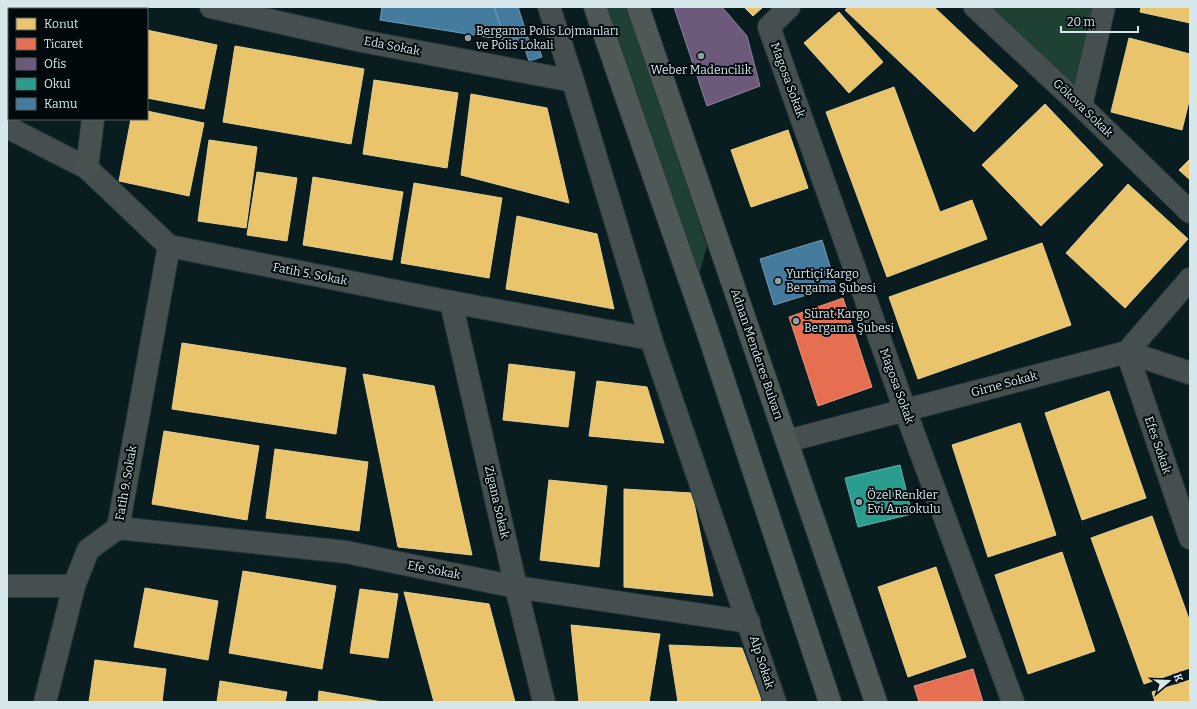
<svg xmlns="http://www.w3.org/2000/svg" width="1197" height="709" font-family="Bitter,serif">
	<rect width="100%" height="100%" fill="#091c1f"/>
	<g fill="#1f4134">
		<polygon points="605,7 626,7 707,246 699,275"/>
		<polygon points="975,7 1104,7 1081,106"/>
	</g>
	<g fill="#e9c46a" stroke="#e3ce91">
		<polygon points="7,7 70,7 70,9 9,9 9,34 7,34"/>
		<polygon points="744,7 763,7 753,16"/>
		<polygon points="848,7 934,7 1018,86 974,132 845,10"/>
		<polygon points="1141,7 1190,7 1190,23 1140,12"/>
		<polygon points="839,12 883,62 849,93 804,43"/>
		<polygon points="147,30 217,45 204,109 147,98"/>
		<polygon points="1129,38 1190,54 1190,97 1182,130 1111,112"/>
		<polygon points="235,46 364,69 351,144 223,122"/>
		<polygon points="7,49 9,50 9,99 7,99"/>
		<polygon points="374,80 458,93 447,168 363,154"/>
		<polygon points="894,87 940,212 972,200 987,239 887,277 826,112"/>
		<polygon points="471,94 547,108 569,203 461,175"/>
		<polygon points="1045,104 1103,165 1041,226 982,165"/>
		<polygon points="147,111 204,123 189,196 119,181 131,119 147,119"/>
		<polygon points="788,130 808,188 751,207 731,150"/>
		<polygon points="209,140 257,147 246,228 198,221"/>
		<polygon points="1190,159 1190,180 1179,170"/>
		<polygon points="257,172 297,178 287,241 247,235"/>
		<polygon points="313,177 403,192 392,260 303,245"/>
		<polygon points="414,183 502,198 489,278 401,263"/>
		<polygon points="1128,184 1188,239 1125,308 1066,253"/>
		<polygon points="517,216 597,234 614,309 506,289"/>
		<polygon points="1042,243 1071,325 918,379 889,297"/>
		<polygon points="182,343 346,368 336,434 172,409"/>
		<polygon points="509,364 575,372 568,427 503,420"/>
		<polygon points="363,374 434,386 472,555 398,547"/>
		<polygon points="597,381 647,387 664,443 589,436"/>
		<polygon points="1109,391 1146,498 1082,520 1045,413"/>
		<polygon points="1020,423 1056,535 988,557 952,445"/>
		<polygon points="164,431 259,446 247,520 152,504"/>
		<polygon points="275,449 368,462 359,531 266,518"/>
		<polygon points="549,480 607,486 599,567 540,560"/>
		<polygon points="624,489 692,493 713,596 624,587"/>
		<polygon points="1152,516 1190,622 1190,668 1144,684 1091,538"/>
		<polygon points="1062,552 1095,651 1028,674 995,575"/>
		<polygon points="936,567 966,657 908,677 878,587"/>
		<polygon points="243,571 336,586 322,669 229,653"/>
		<polygon points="145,588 218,601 208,660 134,647"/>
		<polygon points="360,589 398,594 388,658 350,653"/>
		<polygon points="404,592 489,604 515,702 434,702"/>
		<polygon points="571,625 660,634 649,702 579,702"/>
		<polygon points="669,645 742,648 761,699 760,702 678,702"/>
		<polygon points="95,660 166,669 162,702 89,702"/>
		<polygon points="1190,680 1190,702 1155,702 1152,692"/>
		<polygon points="220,681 287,692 285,702 217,702"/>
		<polygon points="319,691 382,702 318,702"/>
	</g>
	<g fill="#e76f51" stroke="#e2937f">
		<polygon points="843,298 872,387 818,406 789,317"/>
		<polygon points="973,669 983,702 919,702 914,686"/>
	</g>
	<polygon fill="#6d597a" stroke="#8c849c" points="674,7 722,7 747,36 760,86 707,106"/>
	<polygon fill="#2a9d8f" stroke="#5db3ab" points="900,465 912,514 858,527 845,478"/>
	<g fill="#457b9d" stroke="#709bb4">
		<polygon points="382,7 494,7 505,40 380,20"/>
		<polygon points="494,7 518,7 530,44 505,40"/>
		<polygon points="538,45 542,57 529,61 525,49"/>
		<polygon points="822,240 836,286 774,305 760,259"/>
	</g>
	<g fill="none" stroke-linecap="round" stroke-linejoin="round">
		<defs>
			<g id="street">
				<polyline points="211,7 362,41 573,81"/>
				<polyline points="549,7 573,81 651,339 775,702"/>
				<polyline points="789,7 769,27 905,410 1013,702"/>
				<polyline points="975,7 1081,106 1190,212"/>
				<polyline points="1081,106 1104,7"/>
				<polyline points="7,127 87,168 169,246 451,302 651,339"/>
				<polyline points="451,302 516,587 544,702"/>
				<polyline points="1127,352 1190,538"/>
				<polyline points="1127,352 1190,373"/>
				<polyline points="787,441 1127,352 1190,279"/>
				<polyline points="118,528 346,552 516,587 749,622"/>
				<polyline points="7,586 74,586"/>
				<polyline points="45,702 74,586 88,550 118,528 169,246"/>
			</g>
			<g id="secondary">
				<polyline points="106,9 107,7"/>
				<polyline points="87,168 93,119"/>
			</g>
			<g id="primary">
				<polyline points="595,7 707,330 830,702"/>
				<polyline points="638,7 876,702"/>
			</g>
		</defs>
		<use href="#street" stroke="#27373a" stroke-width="24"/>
		<use href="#secondary" stroke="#27373a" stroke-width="24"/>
		<use href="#primary" stroke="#27373a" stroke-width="24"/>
		<use href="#street" stroke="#464f4f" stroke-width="22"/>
		<use href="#secondary" stroke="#475150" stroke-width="22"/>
		<use href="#primary" stroke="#4d5857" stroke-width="22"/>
	</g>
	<g fill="#8ea0a4" stroke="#01090c" stroke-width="1.5">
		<circle cx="468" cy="38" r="4"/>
		<circle cx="701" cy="56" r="4"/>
		<circle cx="778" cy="281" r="4"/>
		<circle cx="796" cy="321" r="4"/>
		<circle cx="859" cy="502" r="4"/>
	</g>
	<g text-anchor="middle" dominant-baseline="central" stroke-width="4" stroke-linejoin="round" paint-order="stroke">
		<g font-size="12" fill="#d5e7eb" stroke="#01090c" text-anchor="start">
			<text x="476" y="31">Bergama Polis Lojmanları<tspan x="476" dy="14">ve Polis Lokali</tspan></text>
			<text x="701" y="70" text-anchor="middle">Weber Madencilik</text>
			<text x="786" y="274">Yurtiçi Kargo<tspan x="786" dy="14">Bergama Şubesi</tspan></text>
			<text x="804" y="314">Sürat Kargo<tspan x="804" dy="14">Bergama Şubesi</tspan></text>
			<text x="867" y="495">Özel Renkler<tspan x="867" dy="14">Evi Anaokulu</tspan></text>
		</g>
		<g font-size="12" fill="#d5e7eb" stroke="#01090c">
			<text transform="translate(392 46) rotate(11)">Eda Sokak</text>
			<text transform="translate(788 80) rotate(70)">Magosa Sokak</text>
			<text transform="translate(1083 108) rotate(44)">Gökova Sokak</text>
			<text transform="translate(310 274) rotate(11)">Fatih 5. Sokak</text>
			<text transform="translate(757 354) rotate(71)">Adnan Menderes Bulvarı</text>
			<text transform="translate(1004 384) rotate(-15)">Girne Sokak</text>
			<text transform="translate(897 386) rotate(70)">Magosa Sokak</text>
			<text transform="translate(1158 445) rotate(71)">Efes Sokak</text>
			<text transform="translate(126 483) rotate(-80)">Fatih 9. Sokak</text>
			<text transform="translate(497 502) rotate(77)">Zigana Sokak</text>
			<text transform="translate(434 570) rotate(11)">Efe Sokak</text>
			<text transform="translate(762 662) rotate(72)">Alp Sokak</text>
		</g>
	</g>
	<rect width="1197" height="709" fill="none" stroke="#d5e7eb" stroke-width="16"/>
	<rect x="8" y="8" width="140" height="112" fill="#01090c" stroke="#566265"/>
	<rect x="16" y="18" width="20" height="12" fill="#e9c46a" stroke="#566265"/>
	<text x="44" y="28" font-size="12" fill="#d5e7eb">Konut</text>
	<rect x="16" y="38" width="20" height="12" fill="#e76f51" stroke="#566265"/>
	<text x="44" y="48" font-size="12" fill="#d5e7eb">Ticaret</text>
	<rect x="16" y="58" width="20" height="12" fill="#6d597a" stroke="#566265"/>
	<text x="44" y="68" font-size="12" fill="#d5e7eb">Ofis</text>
	<rect x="16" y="78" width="20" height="12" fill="#2a9d8f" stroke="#566265"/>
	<text x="44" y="88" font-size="12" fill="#d5e7eb">Okul</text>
	<rect x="16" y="98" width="20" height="12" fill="#457b9d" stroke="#566265"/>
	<text x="44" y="108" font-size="12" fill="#d5e7eb">Kamu</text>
	<g transform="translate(1169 681) rotate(71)" stroke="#01090c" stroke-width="3" paint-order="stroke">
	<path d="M0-3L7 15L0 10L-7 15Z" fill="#d5e7eb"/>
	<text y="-6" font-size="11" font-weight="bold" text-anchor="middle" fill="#d5e7eb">K</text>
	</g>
	<path d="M1061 26v6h77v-6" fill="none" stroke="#d5e7eb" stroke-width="2"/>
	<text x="1067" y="26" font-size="12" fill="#d5e7eb" stroke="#01090c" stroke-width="3" paint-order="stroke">20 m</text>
</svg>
